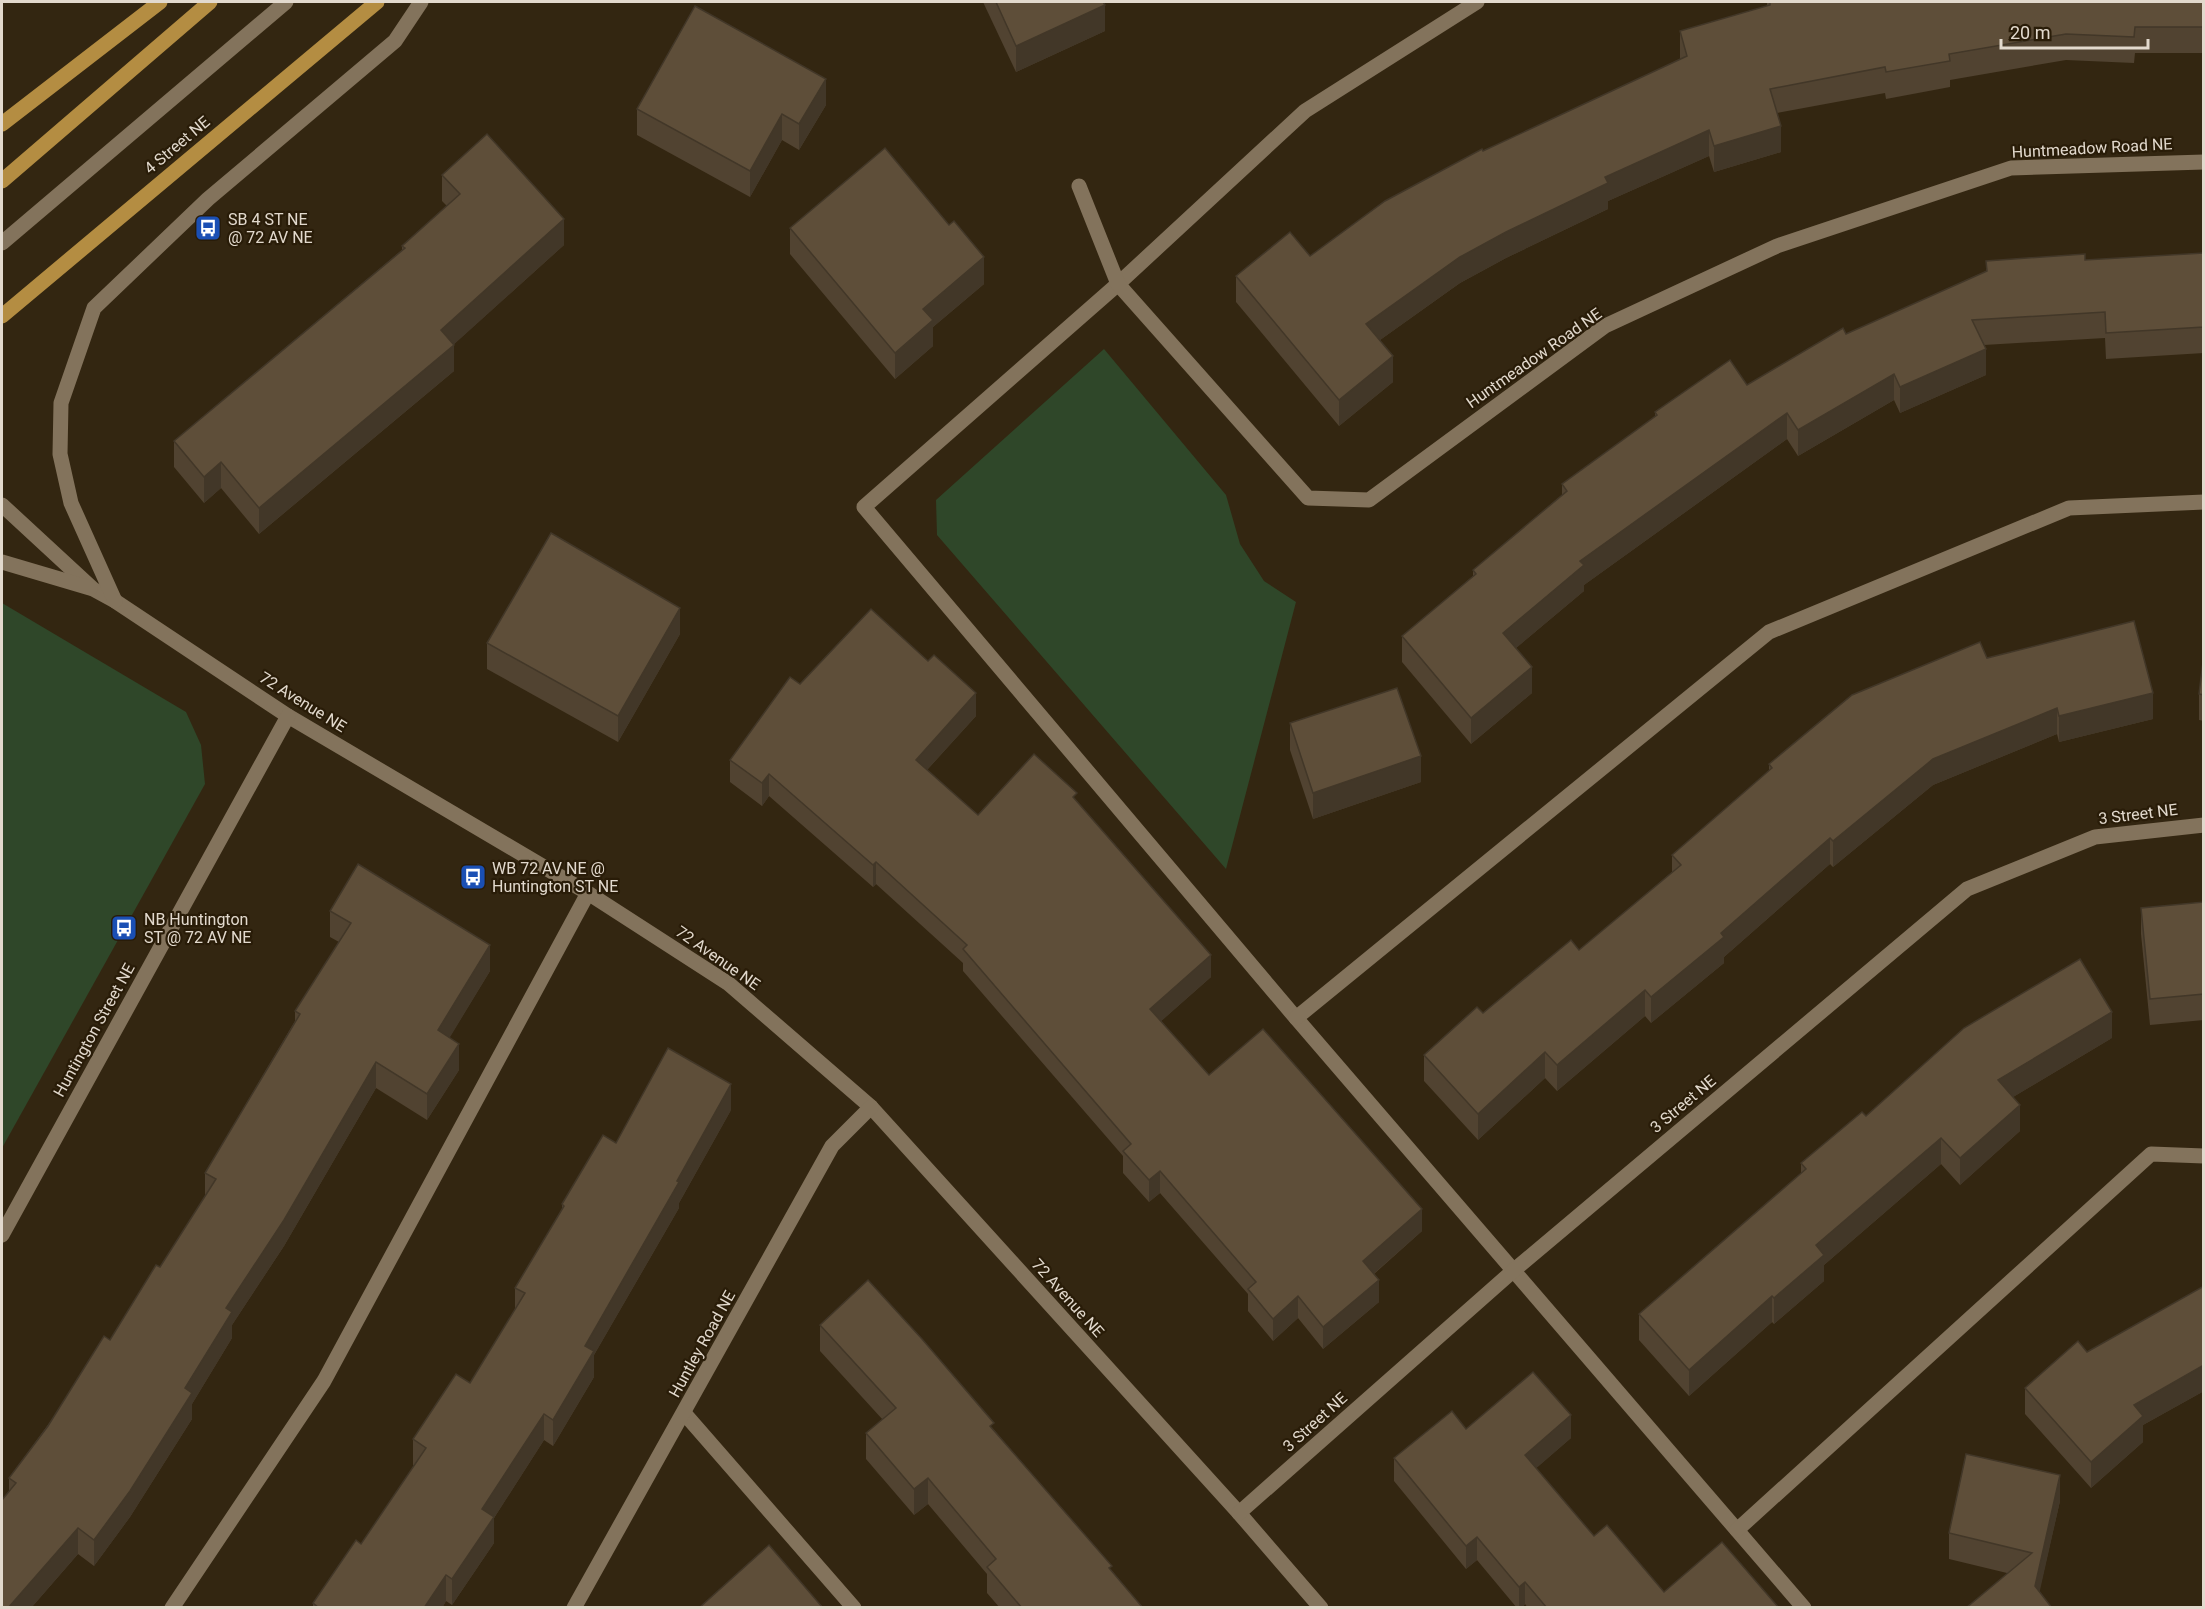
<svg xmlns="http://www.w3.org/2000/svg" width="2205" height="1609" font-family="Roboto,sans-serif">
	<rect width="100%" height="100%" fill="#332611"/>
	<g fill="#2f4729">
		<polygon points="1104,349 1226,495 1240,544 1264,581 1296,602 1226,869 937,535 936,500"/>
		<polygon points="2,603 186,712 201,745 205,784 2,1148"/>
	</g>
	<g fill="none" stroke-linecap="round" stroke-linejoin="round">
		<g stroke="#83735c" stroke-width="15">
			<polyline points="1477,2 1305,111 1118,284 864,507 1296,1018 1804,1608"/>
			<polyline points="1079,186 1118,284 1308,498 1369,500 1605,326 1777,246 2011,168 2204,162"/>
			<polyline points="2,243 286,2"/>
			<polyline points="2,505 93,589 115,601 288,716 588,893 729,984 871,1107 1239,1513 1321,1608"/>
			<polyline points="2,562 90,588"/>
			<polyline points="115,601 71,503 60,454 61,403 94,308 208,199 395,41 421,2"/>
			<polyline points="1296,1018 1769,632 2069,508 2204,502"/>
			<polyline points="2,1235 288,716"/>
			<polyline points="684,1413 854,1608"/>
			<polyline points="1239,1513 1513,1271 1967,889 2095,837 2204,825"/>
			<polyline points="1737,1530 2151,1154 2204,1156"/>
			<polyline points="172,1608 324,1381 588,893"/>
			<polyline points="574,1608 832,1146 871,1107"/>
		</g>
		<g stroke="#b48d42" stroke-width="15">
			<polyline points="2,124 160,2"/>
			<polyline points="2,181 210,2"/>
			<polyline points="2,316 377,2"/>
		</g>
	</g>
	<g fill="#514331">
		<polygon points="983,2 1103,2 1105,31 1016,72"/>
		<polygon points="1767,2 2204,2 2204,53 2135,53 2134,63 2066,60 1950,80 1950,87 1886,99 1885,93 1777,113 1781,152 1714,172 1709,156 1608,201 1608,209 1506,258 1460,283 1380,340 1393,382 1339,426 1236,302 1236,276 1310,256 1483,151 1680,59 1680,31 1767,6"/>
		<polygon points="826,105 799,150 782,140 750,197 637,135 637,109"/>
		<polygon points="442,175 564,245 454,344 454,371 259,534 221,488 204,503 174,467 174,441 402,250 402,246 447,206 442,201"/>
		<polygon points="949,225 984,284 933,327 933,346 895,379 790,254 790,228"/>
		<polygon points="2204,253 2204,353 2106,359 2105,338 1984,345 1986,375 1900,413 1894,400 1798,456 1787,439 1584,585 1584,591 1516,648 1532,693 1471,744 1402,662 1402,636 1473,576 1473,570 1562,495 1562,484 1655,417 1655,412 1747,385 1846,334 1986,271 1986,261 2085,260"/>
		<polygon points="680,634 618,742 487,669 487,643"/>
		<polygon points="2204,654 2204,721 2199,720 2199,694"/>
		<polygon points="1987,658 2153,719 2059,742 2057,734 1933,785 1833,867 1830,864 1724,957 1724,963 1651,1023 1645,1016 1557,1091 1545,1078 1478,1140 1424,1081 1424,1055 1483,1013 1579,950 1672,872 1672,855 1769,771 1769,764"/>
		<polygon points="928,661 976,716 927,770 978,815 1077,801 1211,977 1161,1021 1209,1075 1422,1231 1374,1274 1379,1302 1323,1349 1298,1318 1273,1341 1248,1311 1248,1294 1160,1193 1149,1202 1123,1173 1123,1156 963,971 963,963 876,884 873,887 769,796 762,806 730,782 730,760 800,684"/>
		<polygon points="1290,723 1421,782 1313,819 1290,750"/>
		<polygon points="2204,902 2204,1020 2150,1025 2141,934 2141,908"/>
		<polygon points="330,911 490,971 449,1038 459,1070 427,1120 376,1088 284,1246 232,1325 232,1338 192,1404 192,1419 130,1517 94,1566 78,1554 31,1608 2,1608 9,1491 9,1478 110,1340 160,1267 205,1196 205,1173 295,1021 295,1011 339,942 330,937"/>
		<polygon points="2112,1038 2013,1097 2020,1131 1960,1185 1941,1164 1824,1265 1824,1281 1774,1324 1772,1322 1689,1396 1639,1340 1639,1314 1801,1174 1801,1163"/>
		<polygon points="731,1110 679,1203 679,1208 594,1355 594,1377 553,1446 544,1440 494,1518 494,1543 452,1605 446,1601 442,1608 313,1608 313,1603 361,1544 414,1466 413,1465 413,1439 470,1383 515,1309 515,1288 562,1210 562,1204"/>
		<polygon points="2204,1286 2204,1391 2143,1425 2143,1442 2091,1488 2025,1414 2025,1388"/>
		<polygon points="820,1325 994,1430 1143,1608 1000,1608 987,1593 987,1574 928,1504 914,1515 866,1459 866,1433 883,1420 820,1351"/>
		<polygon points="1466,1429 1571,1438 1536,1468 1594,1536 1664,1592 1779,1608 1528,1608 1525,1604 1522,1608 1517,1608 1477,1560 1466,1569 1394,1481 1394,1458"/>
		<polygon points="2060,1501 2039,1592 2007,1573 1949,1559 1949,1533"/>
	</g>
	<g fill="#423728">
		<polygon points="1105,5 1105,31 1016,72 1016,46"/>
		<polygon points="826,79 826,105 799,150 799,124"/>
		<polygon points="782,114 782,140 750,197 750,171"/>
		<polygon points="1781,126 1781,152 1714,172 1714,146"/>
		<polygon points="1709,130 1709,156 1608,201 1608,209 1506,258 1460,283 1366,350 1366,324 1460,257 1605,177"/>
		<polygon points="564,219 564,245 441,356 441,330"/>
		<polygon points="984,257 984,284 933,327 933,346 895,379 895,353 923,309"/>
		<polygon points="454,345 454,371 259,534 259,508"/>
		<polygon points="1986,349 1986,375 1900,413 1900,387"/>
		<polygon points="1393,356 1393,382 1339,426 1339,400"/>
		<polygon points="1894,374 1894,400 1798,456 1798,430"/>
		<polygon points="1787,413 1787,439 1584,585 1584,591 1503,659 1503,633 1580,561"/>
		<polygon points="221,462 221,488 204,503 204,477"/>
		<polygon points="680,608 680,634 618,742 618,716"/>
		<polygon points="1532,667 1532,693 1471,744 1471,718"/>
		<polygon points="976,693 976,716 916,782 916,760"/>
		<polygon points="2153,693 2153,719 2059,742 2059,716"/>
		<polygon points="2057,708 2057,734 1933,785 1833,867 1833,841 1933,759"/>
		<polygon points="1421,756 1421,782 1313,819 1313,793"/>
		<polygon points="769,774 769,796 762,806 762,783"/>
		<polygon points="1830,838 1830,864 1724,957 1724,963 1651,1023 1651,997 1721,933"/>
		<polygon points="876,862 876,884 873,887 873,865"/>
		<polygon points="490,945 490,971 438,1057 438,1030"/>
		<polygon points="1211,955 1211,977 1150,1031 1150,1009"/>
		<polygon points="1645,990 1645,1016 1557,1091 1557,1065"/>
		<polygon points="2112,1012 2112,1038 1998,1106 1998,1080"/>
		<polygon points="459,1044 459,1070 427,1120 427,1094"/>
		<polygon points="1545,1052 1545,1078 1478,1140 1478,1114"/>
		<polygon points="376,1062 376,1088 284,1246 232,1325 232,1338 192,1404 192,1419 130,1517 94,1566 94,1540 185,1388 226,1308"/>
		<polygon points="731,1084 731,1110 679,1203 679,1208 594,1355 594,1377 553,1446 553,1420 585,1346"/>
		<polygon points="2020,1105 2020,1131 1960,1185 1960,1158"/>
		<polygon points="1941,1138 1941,1164 1824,1265 1824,1281 1774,1324 1774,1298 1816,1245"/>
		<polygon points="1160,1171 1160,1193 1149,1202 1149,1180"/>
		<polygon points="1422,1209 1422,1231 1363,1283 1363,1261"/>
		<polygon points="1379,1280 1379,1302 1323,1349 1323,1327"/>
		<polygon points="1298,1296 1298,1318 1273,1341 1273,1319"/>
		<polygon points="1772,1296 1772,1322 1689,1396 1689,1370"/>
		<polygon points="2204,1365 2204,1391 2143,1425 2143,1442 2091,1488 2091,1462 2134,1405"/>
		<polygon points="544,1414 544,1440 494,1518 494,1543 452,1605 452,1579 482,1509"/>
		<polygon points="1571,1415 1571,1438 1525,1478 1525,1455"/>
		<polygon points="2060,1475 2060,1501 2036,1608 2035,1586"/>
		<polygon points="928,1478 928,1504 914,1515 914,1489"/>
		<polygon points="78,1528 78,1554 31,1608 8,1608"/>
		<polygon points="1477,1537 1477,1560 1466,1569 1466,1546"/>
		<polygon points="446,1575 446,1601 442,1608 424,1608"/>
		<polygon points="1525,1582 1525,1604 1522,1608 1519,1608 1519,1587"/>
	</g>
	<g fill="#5e4e39" stroke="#423728" stroke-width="1.5">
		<polygon points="996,2 1103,2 1105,5 1016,46"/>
		<polygon points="1770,2 2204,2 2204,27 2135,27 2134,37 2066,34 1949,54 1950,61 1886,72 1885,67 1770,89 1781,126 1714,146 1709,130 1605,177 1608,183 1506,232 1460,257 1366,324 1393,356 1339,400 1236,276 1290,232 1310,256 1385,201 1482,149 1483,151 1687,56 1680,31 1770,5"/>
		<polygon points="695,6 826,79 799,124 782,114 750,171 637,109"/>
		<polygon points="487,134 564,219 441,330 454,345 259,508 221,462 204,477 174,441 405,248 402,246 460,194 442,175"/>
		<polygon points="885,148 949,225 954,221 984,257 923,309 933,320 895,353 790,228"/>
		<polygon points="2204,253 2204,327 2106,333 2105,312 1972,320 1986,349 1900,387 1894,374 1798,430 1787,413 1580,561 1584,565 1503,633 1532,667 1471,718 1402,636 1476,574 1473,570 1567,491 1562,484 1657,415 1655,412 1730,360 1747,385 1843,328 1846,334 1987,271 1986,261 2085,254 2085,260"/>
		<polygon points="551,533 680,608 618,716 487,643"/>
		<polygon points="871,609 928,661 934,655 976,693 916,760 978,815 1034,754 1077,793 1073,797 1211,955 1150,1009 1209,1075 1263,1029 1422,1209 1363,1261 1379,1280 1323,1327 1298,1296 1273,1319 1248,1289 1256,1282 1160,1171 1149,1180 1123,1151 1131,1144 963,949 967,945 876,862 873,865 769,774 762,783 730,760 790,677 800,684"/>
		<polygon points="2134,621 2153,693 2059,716 2057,708 1933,759 1833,841 1830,838 1721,933 1724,937 1651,997 1645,990 1557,1065 1545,1052 1478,1114 1424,1055 1477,1007 1483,1013 1571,940 1579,950 1681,865 1672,855 1772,768 1769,764 1852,695 1980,642 1987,658"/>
		<polygon points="2204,654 2204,695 2199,694"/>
		<polygon points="1397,688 1421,756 1313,793 1290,723"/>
		<polygon points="358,864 490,945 438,1030 459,1044 427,1094 376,1062 284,1220 226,1308 232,1312 185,1388 192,1393 130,1491 94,1540 78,1528 8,1608 2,1608 2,1500 16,1483 9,1478 48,1426 104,1336 110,1340 156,1265 160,1267 216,1179 205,1173 300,1014 295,1011 351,923 330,911"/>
		<polygon points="2204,902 2204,994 2150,999 2141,908"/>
		<polygon points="2080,959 2112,1012 1998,1080 2020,1105 1960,1158 1941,1138 1816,1245 1824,1255 1774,1298 1772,1296 1689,1370 1639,1314 1806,1169 1801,1163 1862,1112 1866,1116 1964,1028"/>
		<polygon points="668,1048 731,1084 677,1181 679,1182 585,1346 594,1351 553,1420 544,1414 482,1509 494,1517 452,1579 446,1575 424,1608 319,1608 313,1603 356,1540 361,1544 426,1448 413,1439 456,1374 470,1383 525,1293 515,1288 564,1206 562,1204 603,1135 616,1143"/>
		<polygon points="868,1280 922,1339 994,1423 990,1426 1112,1566 1109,1568 1143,1608 1022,1608 987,1567 996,1559 928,1478 914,1489 866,1433 896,1408 820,1325"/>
		<polygon points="2204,1286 2204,1365 2134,1405 2143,1416 2091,1462 2025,1388 2078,1341 2087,1352"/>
		<polygon points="1533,1372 1571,1415 1525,1455 1594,1536 1607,1525 1664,1592 1722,1542 1779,1608 1547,1608 1525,1582 1519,1587 1477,1537 1466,1546 1394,1458 1452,1411 1466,1429"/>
		<polygon points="1966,1454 2060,1475 2035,1586 2052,1608 1966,1608 2032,1553 1949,1533"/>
		<polygon points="769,1545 823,1608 699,1608"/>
	</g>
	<defs>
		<symbol id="bus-square" viewBox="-11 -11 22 22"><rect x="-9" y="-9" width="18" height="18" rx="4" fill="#1a4fb4" stroke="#291c08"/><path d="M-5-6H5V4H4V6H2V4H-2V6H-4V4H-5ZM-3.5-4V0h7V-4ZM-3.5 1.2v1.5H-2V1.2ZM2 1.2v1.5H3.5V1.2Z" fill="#fff"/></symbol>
	</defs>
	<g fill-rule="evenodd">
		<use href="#bus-square" x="193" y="213" width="30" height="30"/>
		<use href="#bus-square" x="458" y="862" width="30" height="30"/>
		<use href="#bus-square" x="109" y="913" width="30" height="30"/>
	</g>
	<g text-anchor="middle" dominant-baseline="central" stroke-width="4.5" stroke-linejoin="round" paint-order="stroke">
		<g font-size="16" fill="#e2d9cd" stroke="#291c08">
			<text transform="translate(177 145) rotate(-40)">4 Street NE</text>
			<text transform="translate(2092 148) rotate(-3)">Huntmeadow Road NE</text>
			<text transform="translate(1534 358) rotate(-35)">Huntmeadow Road NE</text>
			<text transform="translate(303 702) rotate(32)">72 Avenue NE</text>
			<text transform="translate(2138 814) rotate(-7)">3 Street NE</text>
			<text transform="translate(718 958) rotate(35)">72 Avenue NE</text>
			<text transform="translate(94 1030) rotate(-61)">Huntington Street NE</text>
			<text transform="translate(1683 1104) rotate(-40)">3 Street NE</text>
			<text transform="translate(1068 1298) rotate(48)">72 Avenue NE</text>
			<text transform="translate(702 1344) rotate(-61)">Huntley Road NE</text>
			<text transform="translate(1315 1422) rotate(-42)">3 Street NE</text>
		</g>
		<g font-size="16" fill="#e2d9cd" stroke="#291c08" text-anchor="start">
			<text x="228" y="219">SB 4 ST NE<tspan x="228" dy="18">@ 72 AV NE</tspan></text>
			<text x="492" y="868">WB 72 AV NE @<tspan x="492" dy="18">Huntington ST NE</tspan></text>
			<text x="144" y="919">NB Huntington<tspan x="144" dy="18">ST @ 72 AV NE</tspan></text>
		</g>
	</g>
	<rect width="2205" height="1609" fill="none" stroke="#e2d9cd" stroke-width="6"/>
	<path d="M2001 39v9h147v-9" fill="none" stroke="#e2d9cd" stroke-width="3"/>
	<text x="2010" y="39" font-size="18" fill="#e2d9cd" stroke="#291c08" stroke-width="4.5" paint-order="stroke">20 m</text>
</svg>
